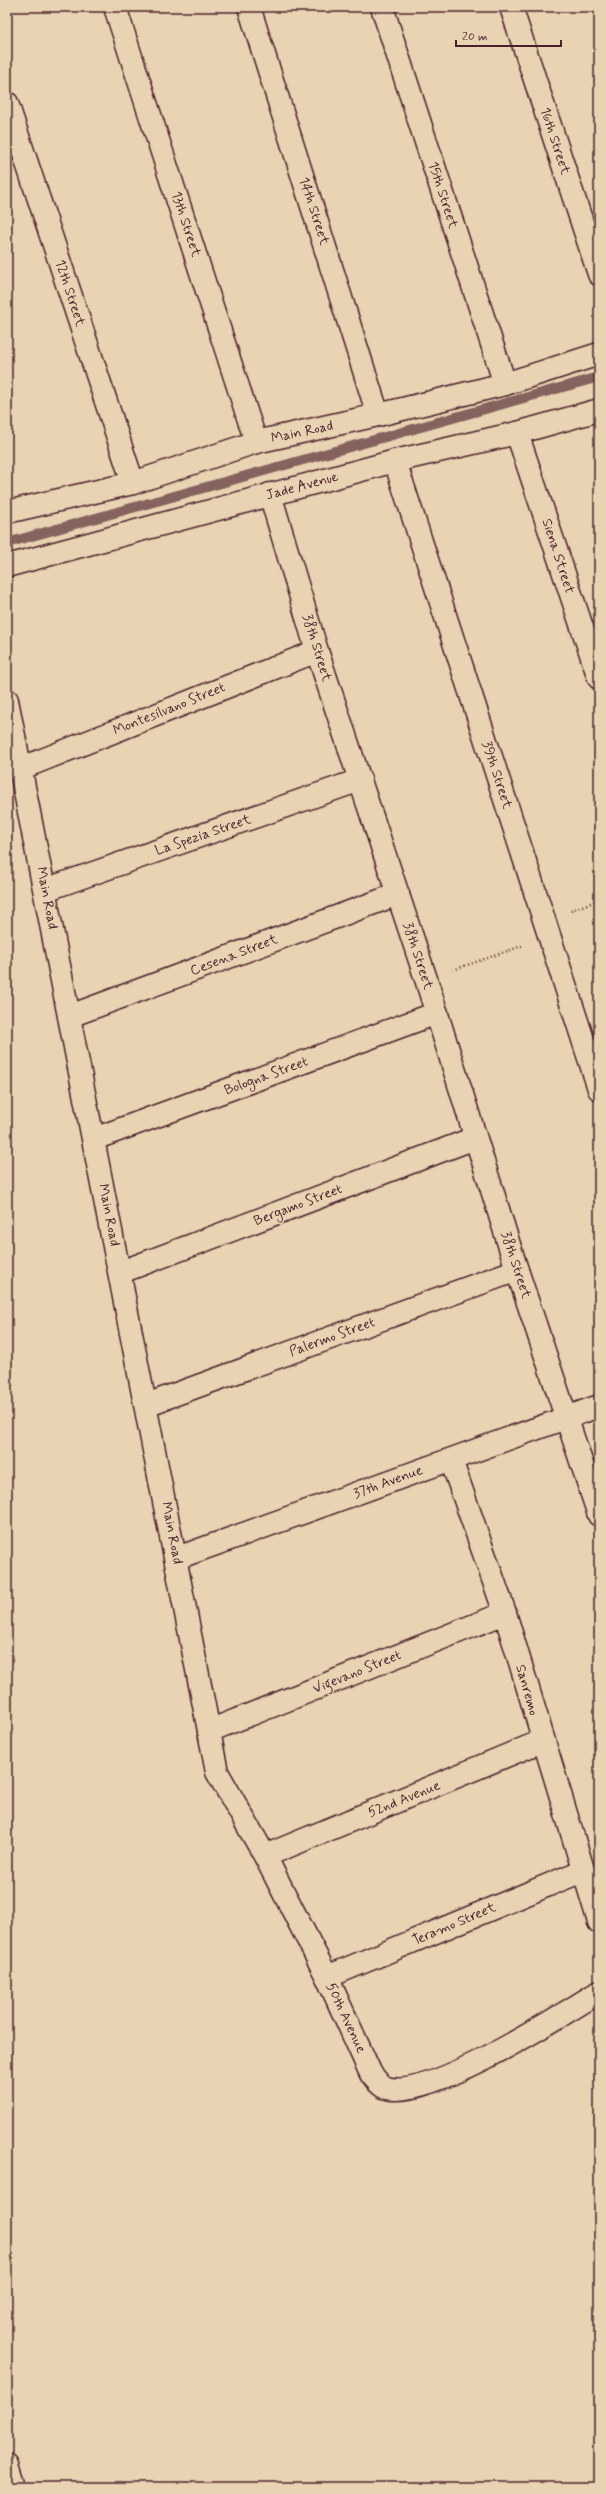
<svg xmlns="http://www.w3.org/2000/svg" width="606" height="2494" font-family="Mynerve,sans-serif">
	<rect width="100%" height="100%" fill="#e8d3b2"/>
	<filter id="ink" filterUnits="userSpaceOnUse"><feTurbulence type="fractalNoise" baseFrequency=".025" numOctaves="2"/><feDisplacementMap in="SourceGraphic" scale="8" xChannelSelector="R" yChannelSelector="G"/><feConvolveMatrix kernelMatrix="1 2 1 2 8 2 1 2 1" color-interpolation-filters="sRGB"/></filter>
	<g filter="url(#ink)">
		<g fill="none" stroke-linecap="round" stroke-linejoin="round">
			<polyline stroke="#85625d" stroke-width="10" points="7,543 599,377"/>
			<defs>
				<g id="minor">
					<polyline points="115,7 256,442"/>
					<polyline points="249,7 378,415"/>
					<polyline points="382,7 505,384"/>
					<polyline points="511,7 599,274"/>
					<polyline points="7,103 133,483"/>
					<polyline points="517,433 599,678"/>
					<polyline points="395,461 599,1089"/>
					<polyline points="270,494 317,651 426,979 517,1270 599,1515"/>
					<polyline points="7,512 133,483 256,442 378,415 505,384 599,354"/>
					<polyline points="7,566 395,461 517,433 599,410"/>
					<path d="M7 700 217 1772 265 1856 327 1977 371 2074C375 2078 379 2085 384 2087 423 2104 562 2015 599 1992"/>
					<polyline points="22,768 317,651"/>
					<polyline points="45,890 360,780"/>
					<polyline points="70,1016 398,894"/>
					<polyline points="94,1139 437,1013"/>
					<polyline points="121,1272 475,1138"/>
					<polyline points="146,1405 517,1270"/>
					<polyline points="451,1460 505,1613 599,1922"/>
					<polyline points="177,1558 599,1406"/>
					<polyline points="209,1731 505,1613"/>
					<polyline points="265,1856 542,1741"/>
					<polyline points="327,1977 582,1871"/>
				</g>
				<polyline id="tertiary" points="7,2465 14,2487"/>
			</defs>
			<use href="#minor" stroke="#4a1f2b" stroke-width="25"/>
			<use href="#tertiary" stroke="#4a1f2b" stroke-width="25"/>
			<g stroke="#4a1f2b" stroke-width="2.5" stroke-dasharray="1 3" stroke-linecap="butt">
				<polyline points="571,910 599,900"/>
				<polyline points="453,970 522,946"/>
			</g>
			<use href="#minor" stroke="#e8d3b2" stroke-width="22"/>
			<use href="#tertiary" stroke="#e8d3b2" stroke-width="22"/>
		</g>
	</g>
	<g text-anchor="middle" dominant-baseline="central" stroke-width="3" stroke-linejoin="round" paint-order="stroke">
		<g font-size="14" fill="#4a1f2b" stroke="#e8d3b2">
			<text transform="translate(555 141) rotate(72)">16th Street</text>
			<text transform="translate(443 195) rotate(72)">15th Street</text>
			<text transform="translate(314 211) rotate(72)">14th Street</text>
			<text transform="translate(186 224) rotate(72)">13th Street</text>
			<text transform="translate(70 293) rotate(72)">12th Street</text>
			<text transform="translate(302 432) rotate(-12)">Main Road</text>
			<text transform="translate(302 486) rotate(-15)">Jade Avenue</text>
			<text transform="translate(558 556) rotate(72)">Siena Street</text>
			<text transform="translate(317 648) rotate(73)">38th Street</text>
			<text transform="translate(169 709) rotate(-22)">Montesilvano Street</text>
			<text transform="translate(497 775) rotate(72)">39th Street</text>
			<text transform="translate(203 835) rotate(-19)">La Spezia Street</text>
			<text transform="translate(47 898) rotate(79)">Main Road</text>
			<text transform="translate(234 955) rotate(-21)">Cesena Street</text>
			<text transform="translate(418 956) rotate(72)">38th Street</text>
			<text transform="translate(266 1076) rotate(-20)">Bologna Street</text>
			<text transform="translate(298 1205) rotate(-21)">Bergamo Street</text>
			<text transform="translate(109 1215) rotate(79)">Main Road</text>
			<text transform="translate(516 1265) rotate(72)">38th Street</text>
			<text transform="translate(332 1337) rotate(-20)">Palermo Street</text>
			<text transform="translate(388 1482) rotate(-20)">37th Avenue</text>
			<text transform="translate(172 1533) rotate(79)">Main Road</text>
			<text transform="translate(357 1672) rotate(-22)">Vigevano Street</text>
			<text transform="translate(527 1690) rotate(74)">Sanremo</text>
			<text transform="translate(404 1799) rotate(-22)">52nd Avenue</text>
			<text transform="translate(454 1924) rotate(-23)">Teramo Street</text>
			<text transform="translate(346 2018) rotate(65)">50th Avenue</text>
		</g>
	</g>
	<rect width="606" height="2494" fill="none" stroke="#e8d3b2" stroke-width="24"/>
	<rect x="12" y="12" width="582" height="2470" fill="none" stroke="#4a1f2b" stroke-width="1.5" filter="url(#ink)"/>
	<path d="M456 40v6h105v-6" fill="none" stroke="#4a1f2b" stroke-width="2"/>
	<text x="462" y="40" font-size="12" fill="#4a1f2b" stroke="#e8d3b2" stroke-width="3" paint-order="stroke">20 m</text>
</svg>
